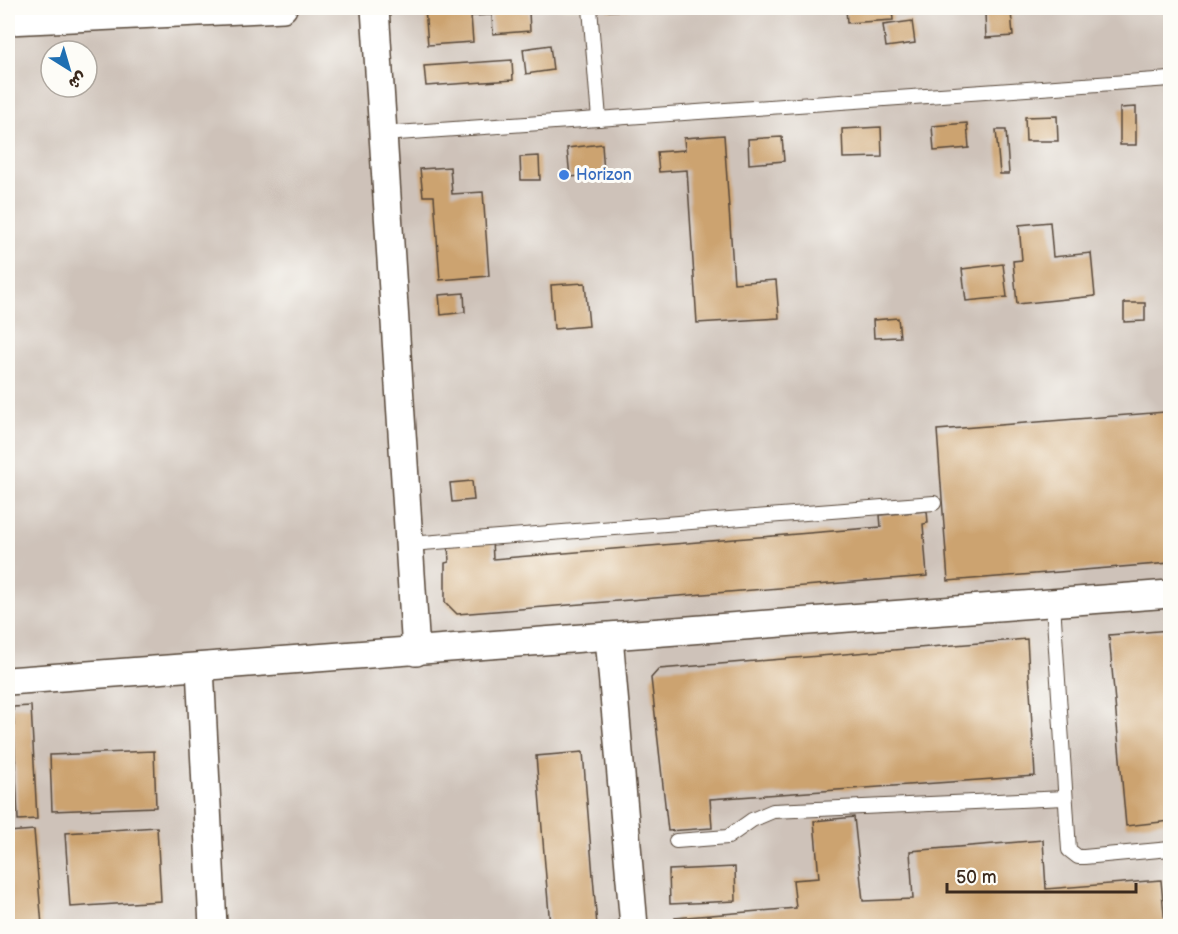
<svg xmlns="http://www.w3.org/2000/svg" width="1178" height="934" font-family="'Balsamiq Sans','Playpen Sans Arabic',sans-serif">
	<rect width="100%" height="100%" fill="#fdfcf7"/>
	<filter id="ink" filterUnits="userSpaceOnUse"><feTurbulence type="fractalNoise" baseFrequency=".0167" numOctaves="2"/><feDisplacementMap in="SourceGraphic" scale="12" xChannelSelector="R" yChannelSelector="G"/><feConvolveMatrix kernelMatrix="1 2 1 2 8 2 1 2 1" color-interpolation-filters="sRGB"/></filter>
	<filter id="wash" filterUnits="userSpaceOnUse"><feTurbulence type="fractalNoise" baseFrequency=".008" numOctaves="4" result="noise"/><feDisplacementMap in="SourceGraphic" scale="24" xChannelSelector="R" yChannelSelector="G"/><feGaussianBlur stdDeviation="1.35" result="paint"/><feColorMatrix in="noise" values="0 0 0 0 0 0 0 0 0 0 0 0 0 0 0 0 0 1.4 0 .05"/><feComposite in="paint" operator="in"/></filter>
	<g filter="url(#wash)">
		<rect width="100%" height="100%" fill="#efe7cb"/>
		<path fill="#cec2b9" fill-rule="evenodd" d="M8 8H1170V926H8ZM51 51H87V87H51Z"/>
		<g id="blocks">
			<g fill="#cca370">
				<polygon points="425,8 521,8 521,12 529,12 530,31 493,34 492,15 471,16 473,42 428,45"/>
				<polygon points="608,8 629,8 629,10 609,11"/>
				<polygon points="846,8 892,8 893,20 847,23"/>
				<polygon points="944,8 986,8 986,9 945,12"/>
				<polygon points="1011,11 1013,36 986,38 985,13"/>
				<polygon points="912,21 915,43 886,47 883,25"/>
				<polygon points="550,45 553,70 526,74 523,49"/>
				<polygon points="512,60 513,80 426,86 424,66"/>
				<polygon points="1136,107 1136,145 1120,145 1120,108"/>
				<polygon points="1057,116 1058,141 1026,141 1025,117"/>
				<polygon points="967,123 969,148 934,151 932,126"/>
				<polygon points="881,127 882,157 843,158 842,129"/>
				<polygon points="996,130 1006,130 1009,174 1000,174"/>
				<polygon points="724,135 734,283 776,280 779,318 697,323 687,170 659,172 657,152 685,150 684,138"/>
				<polygon points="782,137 784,161 749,164 748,139"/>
				<polygon points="602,144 604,174 570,177 567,148"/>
				<polygon points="539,156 540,180 521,180 520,157"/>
				<polygon points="450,167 452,194 483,192 489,276 440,280 434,196 423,196 420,169"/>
				<polygon points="1050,222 1053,257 1091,253 1095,296 1017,304 1013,261 1022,260 1019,225"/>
				<polygon points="1003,264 1007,297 966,301 962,269"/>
				<polygon points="585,283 589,326 554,329 551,285"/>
				<polygon points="464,293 465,312 441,315 439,295"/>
				<polygon points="1124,303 1145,303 1145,321 1124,322"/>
				<polygon points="898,318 900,337 874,338 873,320"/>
				<polygon points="1165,412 1170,480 1170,563 948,581 937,430"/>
				<polygon points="472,481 474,500 452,502 450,483"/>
				<polygon points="927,511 928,523 923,524 927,576 457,614 445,602 445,563 449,562 448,544 492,540 493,559 881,527 880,515"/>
				<polygon points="1170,630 1170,821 1126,826 1109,635"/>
				<polygon points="1027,639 1035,776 710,799 712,828 668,831 651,678 659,669"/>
				<polygon points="31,706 37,819 18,820 13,707"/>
				<polygon points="154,751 156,807 52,811 50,755"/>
				<polygon points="583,752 597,926 550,926 536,756"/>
				<polygon points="854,817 863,901 913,899 910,851 1043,840 1046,889 1161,880 1165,926 676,926 675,918 796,908 793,880 819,878 814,821"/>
				<polygon points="157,827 161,901 70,907 65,833"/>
				<polygon points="34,830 42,926 8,926 8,832"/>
				<polygon points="735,867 736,901 670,904 669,870"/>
			</g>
		</g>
	</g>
	<g filter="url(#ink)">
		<use href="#blocks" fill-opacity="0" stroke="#564638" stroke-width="1.5"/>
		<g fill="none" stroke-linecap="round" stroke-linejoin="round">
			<defs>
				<g id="lane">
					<polyline points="590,8 599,119"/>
					<polyline points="383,134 1170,79"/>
					<polyline points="410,544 934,503"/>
					<polyline points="1053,603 1069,850 1078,857 1084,857 1170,849"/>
					<polyline points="676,841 728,837 752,820 773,811 1065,798"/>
				</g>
				<g id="street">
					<polyline points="375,8 416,652"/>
					<polyline points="8,21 283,8"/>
					<polyline points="609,637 634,926"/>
					<polyline points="200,667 213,926"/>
					<polyline points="8,681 1170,594"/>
				</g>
			</defs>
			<use href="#lane" stroke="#564638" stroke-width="16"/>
			<use href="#street" stroke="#564638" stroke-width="30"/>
			<use href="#lane" stroke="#fff" stroke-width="14"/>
			<use href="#street" stroke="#fff" stroke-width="27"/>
		</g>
	</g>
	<circle fill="#3f7fe0" stroke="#fdfcf7" stroke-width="2" cx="564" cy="175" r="6"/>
	<g text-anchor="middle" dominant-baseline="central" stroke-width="6" stroke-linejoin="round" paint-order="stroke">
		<g font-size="16" fill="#366cbe" stroke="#fdfcf7" text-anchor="start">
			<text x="576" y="175">Horizon</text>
		</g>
	</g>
	<rect width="1178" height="934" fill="none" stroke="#fdfcf7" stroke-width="30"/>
	<g transform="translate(69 69) rotate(143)"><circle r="28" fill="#fdfcf7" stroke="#afa8a0" stroke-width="1.5"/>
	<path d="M0-4.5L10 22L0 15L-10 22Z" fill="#1f6fb2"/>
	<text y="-9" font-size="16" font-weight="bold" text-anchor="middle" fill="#3b2a1e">ش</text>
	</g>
	<path d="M947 883v9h189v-9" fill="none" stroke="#3b2a1e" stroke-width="3"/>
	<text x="956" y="883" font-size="18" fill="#3b2a1e" stroke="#fdfcf7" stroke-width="4.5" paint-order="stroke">50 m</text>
</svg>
